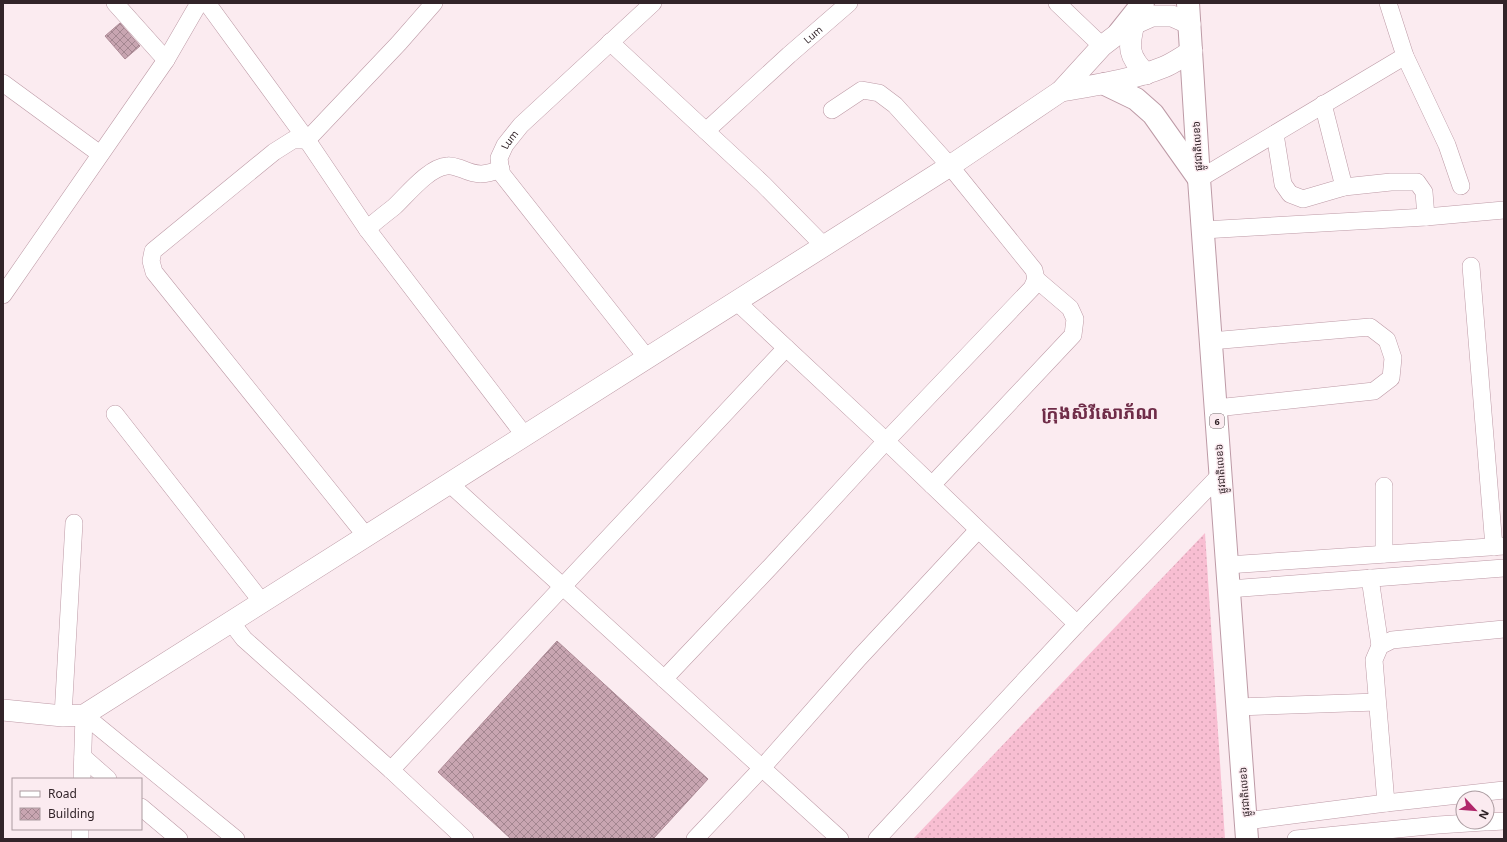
<svg xmlns="http://www.w3.org/2000/svg" width="1507" height="842" font-family="Georgia,'Noto Sans Khmer',serif">
	<defs>
		<pattern id="grass-dots" width="8" height="8" patternUnits="userSpaceOnUse"><rect width="8" height="8" fill="#f8bed2"/><path d="M2 2h.1M6 6h.1" fill="none" stroke="#d5a3b4" stroke-width="1.8" stroke-linecap="round"/></pattern>
		<pattern id="building-cross-hatch" width="8" height="8" patternUnits="userSpaceOnUse"><rect width="8" height="8" fill="#c8a5b1"/><path d="M0 0l8 8M0 8l8-8" fill="none" stroke="#a38690"/></pattern>
	</defs>
	<rect width="100%" height="100%" fill="#fbebf0"/>
	<polygon fill="url(#grass-dots)" points="1205,533 1225,839 913,839"/>
	<g fill="url(#building-cross-hatch)" stroke="#ae8b97">
		<polygon points="120,23 140,46 125,59 105,36"/>
		<polygon points="557,641 708,779 653,839 511,839 438,772"/>
	</g>
	<g fill="none" stroke-linecap="round" stroke-linejoin="round">
		<defs>
			<g id="minor">
				<polyline points="115,3 166,60"/>
				<polyline points="207,3 307,140 367,229 525,436"/>
				<polyline points="1057,3 1102,46"/>
				<polyline points="1388,3 1405,56 1447,145 1461,186"/>
				<polyline points="610,42 763,184 824,246"/>
				<polyline points="3,83 100,154"/>
				<polyline points="1323,104 1344,187"/>
				<path id="s1" d="M706 131 789 55 849 3"/>
				<polyline points="1275,134 1283,184 1290,194 1303,199 1344,187 1391,182 1417,182 1424,192 1426,217"/>
				<polyline points="1199,179 1405,56"/>
				<path d="M367 229C376 221 385 214 394 207 407 195 429 167 447 166 452 165 458 168 462 169 478 176 485 175 501 169"/>
				<polyline points="1203,230 1426,217 1504,210"/>
				<polyline points="1471,266 1494,547"/>
				<polyline points="3,295 166,60 199,3"/>
				<polyline points="737,302 886,441 1077,624"/>
				<polyline points="1211,341 1370,327 1387,340 1393,358 1391,378 1374,391 1216,408"/>
				<path id="s2" d="M647 358 501 173 499 158 505 145 521 125 653 3"/>
				<polyline points="115,414 262,602"/>
				<polyline points="450,484 840,839"/>
				<polyline points="932,485 1073,335 1075,319 1070,308 1036,279"/>
				<polyline points="366,536 154,272 151,261 153,251 274,152 293,140 307,140 399,43 434,3"/>
				<polyline points="1384,554 1384,486"/>
				<polyline points="1227,565 1504,546"/>
				<polyline points="1370,578 1380,646"/>
				<polyline points="1229,589 1504,568"/>
				<polyline points="231,622 244,639 391,770 465,839"/>
				<polyline points="664,679 772,565 886,441 1032,288 1036,279 1034,270 950,166 895,105 879,93 862,90 832,110"/>
				<polyline points="1237,707 1377,702"/>
				<polyline points="84,715 236,839"/>
				<polyline points="63,716 74,523"/>
				<polyline points="83,757 108,779"/>
				<polyline points="391,770 786,348"/>
				<polyline points="82,779 84,715"/>
				<polyline points="1386,803 1374,660 1380,646 1392,640 1504,629"/>
				<polyline points="141,807 179,839"/>
				<polyline points="1246,821 1386,803 1504,790"/>
				<polyline points="1487,822 1504,821"/>
				<polyline points="80,839 80,829"/>
				<polyline points="695,839 762,768 859,658 978,530"/>
				<polyline points="877,839 1077,624 1221,474"/>
				<polyline points="1296,839 1438,825 1484,822"/>
			</g>
			<g id="major">
				<path d="M1134 24C1128 47 1128 56 1146 74"/>
				<path d="M1061 91C1096 85 1132 80 1164 67 1174 63 1183 56 1192 51"/>
				<polyline points="3,710 63,716 84,715 950,166 1061,91 1102,46 1119,33 1134,24 1152,16 1172,16 1190,24"/>
			</g>
			<g id="highway">
				<polyline points="1188,3 1199,179 1247,839"/>
				<polyline points="1119,33 1143,3"/>
				<polyline points="1105,84 1136,99 1153,114 1199,179"/>
			</g>
		</defs>
		<use href="#minor" stroke="#bd9aa6" stroke-width="18"/>
		<use href="#major" stroke="#bd9aa6" stroke-width="22"/>
		<use href="#highway" stroke="#bd9aa6" stroke-width="24"/>
		<use href="#minor" stroke="#fff" stroke-width="17"/>
		<use href="#major" stroke="#fff" stroke-width="21"/>
		<use href="#highway" stroke="#fff" stroke-width="22"/>
	</g>
	<g text-anchor="middle" dominant-baseline="central" stroke-width="3" stroke-linejoin="round" paint-order="stroke">
		<rect fill="#fbebf0" stroke="#6e6065" stroke-width="1" x="1210" y="414" width="14" height="14" rx="3"/>
		<g font-size="9" font-weight="bold" fill="#322429">
			<text x="1217" y="421">6</text>
		</g>
		<g font-size="10" fill="#322429" stroke="#fbebf0">
			<text stroke="none"><textPath href="#s1" startOffset="144">Lum</textPath></text>
			<text stroke="none"><textPath href="#s2" startOffset="272">Lum</textPath></text>
			<text transform="translate(1197 146) rotate(-93)">ផ្លូវជាតិលេខ៦</text>
			<text transform="translate(1220 469) rotate(-94)">ផ្លូវជាតិលេខ៦</text>
			<text transform="translate(1244 792) rotate(-94)">ផ្លូវជាតិលេខ៦</text>
		</g>
		<g font-size="18" font-weight="bold" fill="#6f2c48" stroke="#fbebf0">
			<text x="1100" y="412">ក្រុងសិរីសោភ័ណ</text>
		</g>
	</g>
	<rect width="1507" height="842" fill="none" stroke="#322429" stroke-width="8"/>
	<rect x="12" y="778" width="130" height="52" fill="#fbebf0" stroke="#ab9ba0"/>
	<rect x="20" y="791" width="20" height="6" fill="#ffffff" stroke="#ab9ba0"/>
	<text x="48" y="798" font-size="12" fill="#322429">Road</text>
	<rect x="20" y="808" width="20" height="12" fill="url(#building-cross-hatch)" stroke="#ab9ba0"/>
	<text x="48" y="818" font-size="12" fill="#322429">Building</text>
	<g transform="translate(1475 810) rotate(116)"><circle r="19" fill="#fbebf0" stroke="#ab9ba0"/>
	<path d="M0-3L7 15L0 10L-7 15Z" fill="#b0276a"/>
	<text y="-6" font-size="11" font-weight="bold" text-anchor="middle" fill="#322429">N</text>
	</g>
</svg>
